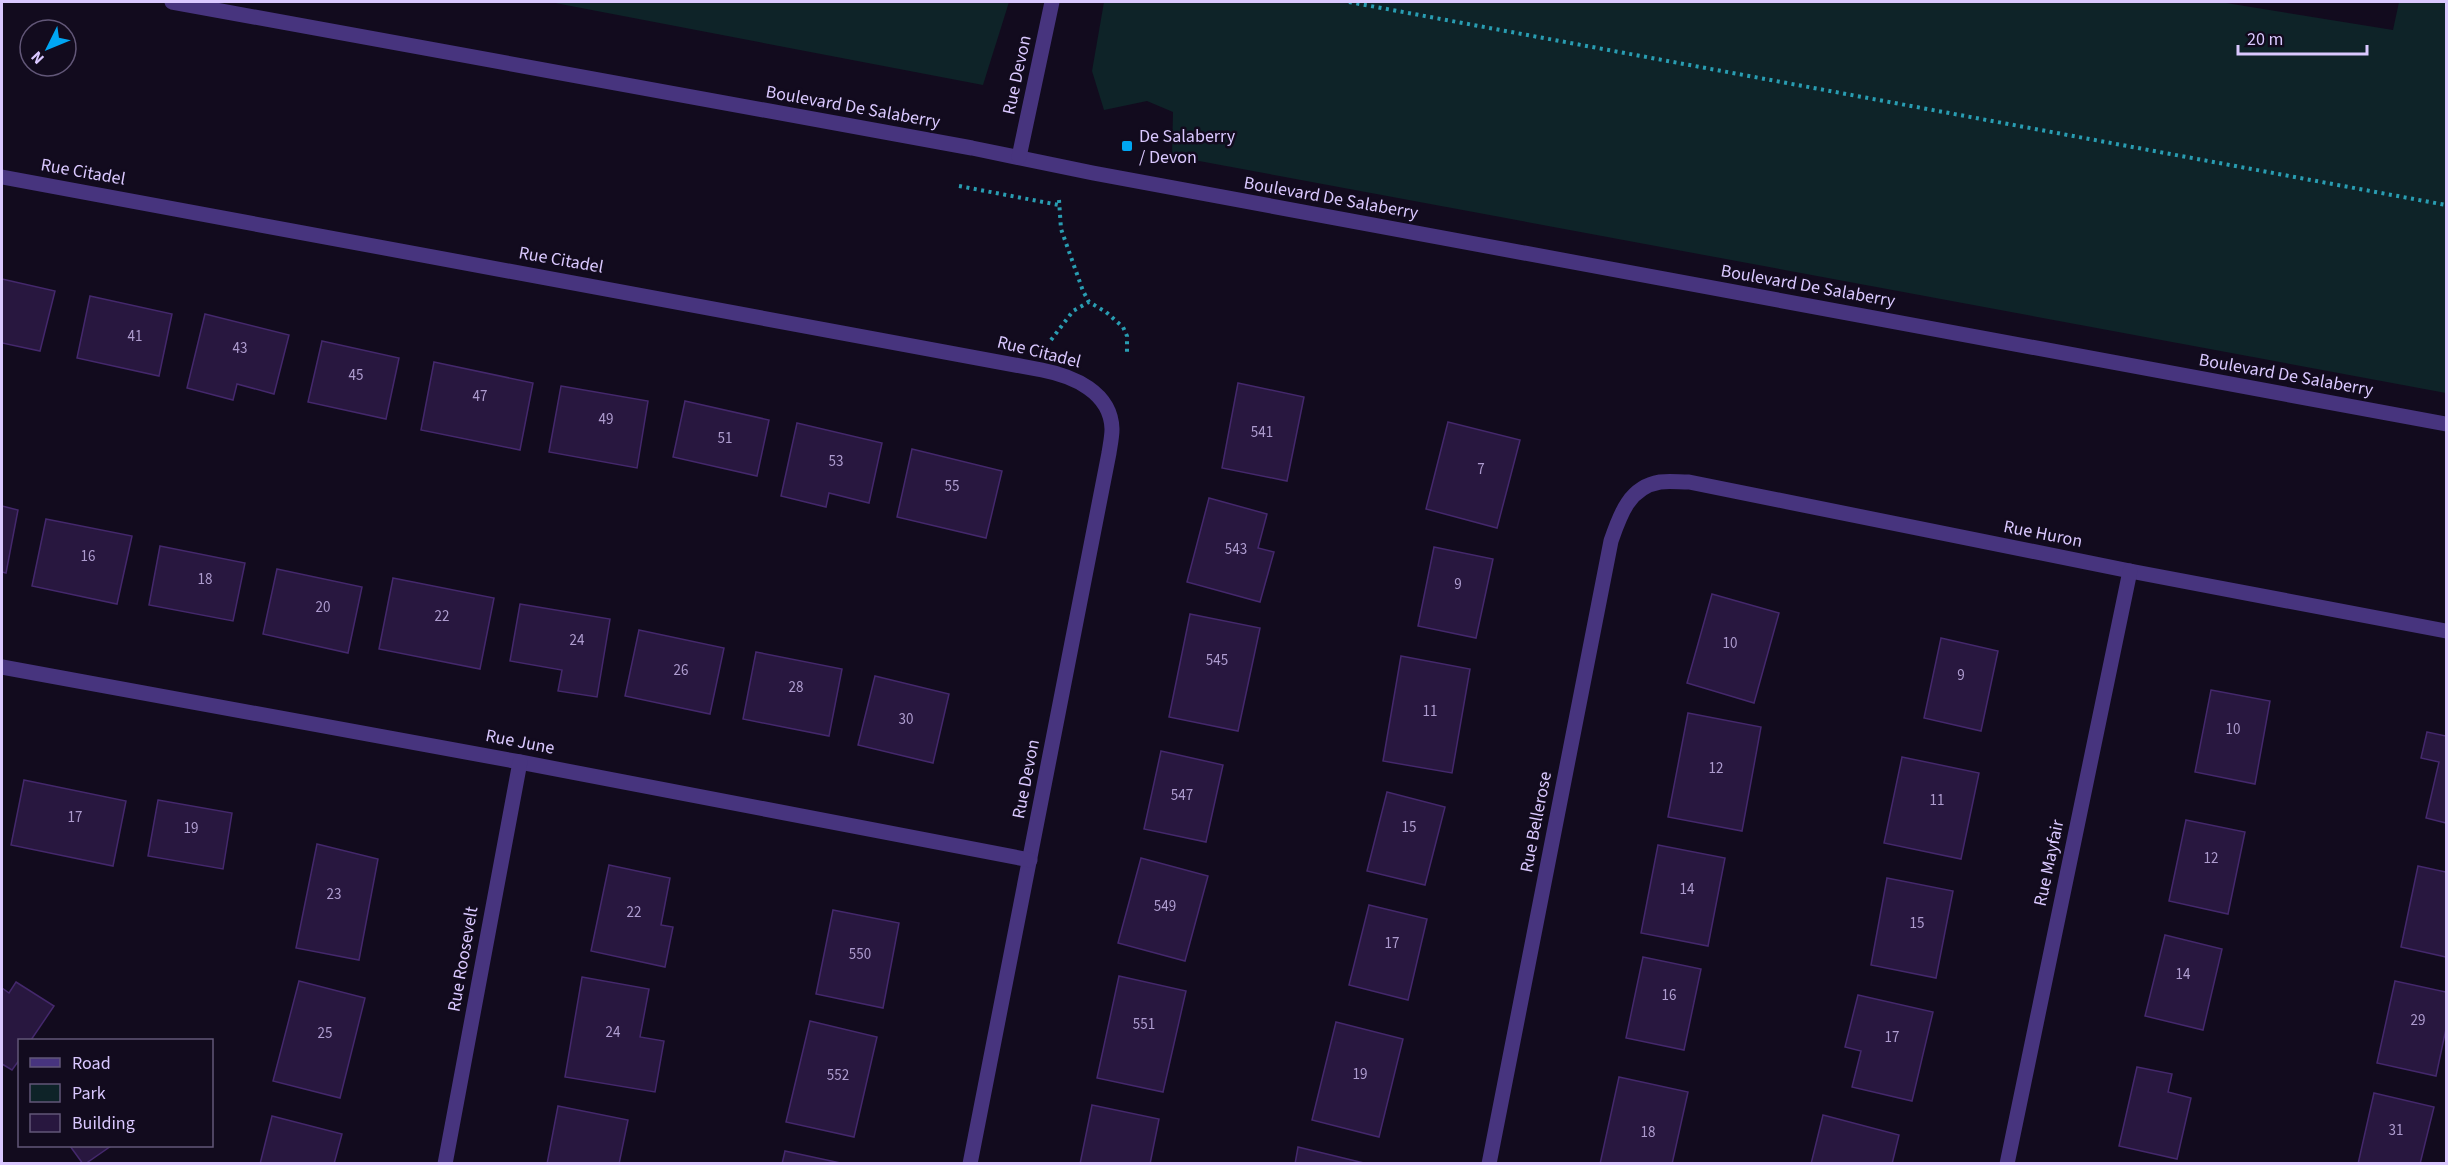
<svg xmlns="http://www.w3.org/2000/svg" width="2448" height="1165" font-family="'Source Sans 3',sans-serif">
	<rect width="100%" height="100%" fill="#120b1e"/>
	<g fill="#0e2328">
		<polygon points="550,2 1009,2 983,85"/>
		<polygon points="1104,2 2220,2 2393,30 2399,2 2446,2 2446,393 1172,156 1173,112 1147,101 1104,110 1092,71"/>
	</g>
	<g fill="#28173f" stroke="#44286c" stroke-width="1.5">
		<polygon points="2,279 55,291 40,351 2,343"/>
		<polygon points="90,296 172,314 159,376 77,358"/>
		<polygon points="205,314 289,335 274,394 237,384 233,400 187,388"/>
		<polygon points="322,341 399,358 386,419 308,402"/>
		<polygon points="434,362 533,383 520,450 421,430"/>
		<polygon points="1238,383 1304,397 1287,481 1222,468"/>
		<polygon points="561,386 648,401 637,468 549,452"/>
		<polygon points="685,401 769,420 757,476 673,457"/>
		<polygon points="1448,422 1520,440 1497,528 1426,509"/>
		<polygon points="797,423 882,443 869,503 829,493 826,507 781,496"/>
		<polygon points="912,449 1002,471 986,538 897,517"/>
		<polygon points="1209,498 1267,514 1258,548 1274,552 1260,602 1187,582"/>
		<polygon points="2,506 18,510 6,573 2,572"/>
		<polygon points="46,519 132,536 117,604 32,586"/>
		<polygon points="160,546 245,563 233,621 149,605"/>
		<polygon points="1434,547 1493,559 1476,638 1418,626"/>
		<polygon points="277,569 362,587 348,653 263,634"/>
		<polygon points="393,578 494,598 480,669 379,649"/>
		<polygon points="1712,594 1779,613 1754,703 1687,683"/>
		<polygon points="520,604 610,619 597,697 558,691 562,670 510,661"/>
		<polygon points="1190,614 1260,628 1238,731 1169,717"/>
		<polygon points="639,630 724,648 710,714 625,696"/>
		<polygon points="1941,638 1998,651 1981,731 1924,718"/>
		<polygon points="756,652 842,669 829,736 743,719"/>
		<polygon points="1401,656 1470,669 1452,773 1383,761"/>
		<polygon points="875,676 949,694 933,763 858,745"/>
		<polygon points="2211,690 2270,701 2255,784 2195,772"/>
		<polygon points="1688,713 1761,727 1742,831 1668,817"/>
		<polygon points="2427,732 2446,736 2446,823 2426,818 2439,762 2421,758"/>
		<polygon points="1161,751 1223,765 1206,842 1144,829"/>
		<polygon points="1902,757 1979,773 1961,859 1884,843"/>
		<polygon points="24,780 126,801 113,866 11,845"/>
		<polygon points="1387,792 1445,807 1425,885 1367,871"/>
		<polygon points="158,800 232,813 223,869 148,856"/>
		<polygon points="2186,820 2245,832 2228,914 2169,901"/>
		<polygon points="317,844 378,859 359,960 296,948"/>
		<polygon points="1658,845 1725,858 1708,946 1641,933"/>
		<polygon points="1141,858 1208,876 1185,961 1118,943"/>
		<polygon points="609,865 670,878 661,925 673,927 665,967 591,951"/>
		<polygon points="2418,866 2446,872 2446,957 2401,947"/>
		<polygon points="1887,878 1953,891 1936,978 1871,965"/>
		<polygon points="1369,905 1427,919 1408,1000 1349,985"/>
		<polygon points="833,910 899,923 883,1008 816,994"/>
		<polygon points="2165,935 2222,949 2203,1030 2145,1016"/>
		<polygon points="1643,957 1701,969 1684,1050 1626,1038"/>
		<polygon points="1119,976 1186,991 1163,1092 1097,1078"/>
		<polygon points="582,977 649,989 640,1037 664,1041 655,1092 565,1077"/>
		<polygon points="299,981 365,998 340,1098 273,1081"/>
		<polygon points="2395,981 2446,992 2446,1029 2436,1076 2377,1063"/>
		<polygon points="16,982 54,1006 31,1040 20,1040 20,1059 12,1070 2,1064 2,988 9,993"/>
		<polygon points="1858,995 1933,1012 1912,1101 1852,1087 1861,1051 1845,1047"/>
		<polygon points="810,1021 877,1037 854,1137 786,1122"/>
		<polygon points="1336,1022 1403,1039 1379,1137 1312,1120"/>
		<polygon points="2137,1067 2172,1074 2168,1092 2191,1098 2177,1159 2119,1146"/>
		<polygon points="1619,1077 1688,1092 1672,1164 1600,1164"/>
		<polygon points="2374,1093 2434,1107 2420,1164 2358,1164"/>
		<polygon points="1092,1105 1159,1119 1150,1164 1080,1164"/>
		<polygon points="558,1106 628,1120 619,1164 547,1164"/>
		<polygon points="1823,1115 1899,1135 1892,1164 1811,1164"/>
		<polygon points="272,1116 342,1134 334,1164 260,1164"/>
		<polygon points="70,1146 111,1146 85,1164 83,1164"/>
		<polygon points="1298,1147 1368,1164 1295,1164"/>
		<polygon points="785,1151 845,1164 782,1164"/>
	</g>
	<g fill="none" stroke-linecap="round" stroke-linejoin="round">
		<g stroke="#299db2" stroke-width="4" stroke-dasharray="3 4.5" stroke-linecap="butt">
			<polyline points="1349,2 2446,205"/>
			<polyline points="959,186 1059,205"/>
			<polyline points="1059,200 1061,229 1083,291 1089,302 1106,312 1123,327 1127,336 1127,355"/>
			<polyline points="1051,340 1073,311 1089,302"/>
		</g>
		<g stroke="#47347e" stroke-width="15">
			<polyline points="172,2 972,148 1093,173 2446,424"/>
			<polyline points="1019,157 1052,2"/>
			<path d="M2 177 1042 370C1073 376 1111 392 1112 429 1112 437 1110 446 1109 453L970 1164"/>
			<polyline points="2,667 520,762 1030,860"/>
			<polyline points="445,1164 520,762"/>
			<path d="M1489 1164 1611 541C1620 515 1629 487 1660 482 1669 481 1679 482 1689 482L2130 571 2446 631"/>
			<polyline points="2007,1164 2130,571"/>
		</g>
	</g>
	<rect fill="#00a6f3" stroke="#120b1e" stroke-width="2" x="1121" y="140" width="12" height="12" rx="3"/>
	<g text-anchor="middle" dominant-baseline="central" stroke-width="5" stroke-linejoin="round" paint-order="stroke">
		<g font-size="15" fill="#ae9ccf">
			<text x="135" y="336">41</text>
			<text x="240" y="348">43</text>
			<text x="356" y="375">45</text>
			<text x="480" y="396">47</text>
			<text x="606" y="419">49</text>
			<text x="1262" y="432">541</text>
			<text x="725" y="438">51</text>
			<text x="836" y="461">53</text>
			<text x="1481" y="469">7</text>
			<text x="952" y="486">55</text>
			<text x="1236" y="549">543</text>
			<text x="88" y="556">16</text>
			<text x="205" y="579">18</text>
			<text x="1458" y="584">9</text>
			<text x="323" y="607">20</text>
			<text x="442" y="616">22</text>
			<text x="577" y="640">24</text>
			<text x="1730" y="643">10</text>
			<text x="1217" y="660">545</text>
			<text x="681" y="670">26</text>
			<text x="1961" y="675">9</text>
			<text x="796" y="687">28</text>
			<text x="1430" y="711">11</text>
			<text x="906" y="719">30</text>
			<text x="2233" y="729">10</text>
			<text x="1716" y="768">12</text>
			<text x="1182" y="795">547</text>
			<text x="1937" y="800">11</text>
			<text x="75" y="817">17</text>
			<text x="1409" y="827">15</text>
			<text x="191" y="828">19</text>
			<text x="2211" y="858">12</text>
			<text x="1687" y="889">14</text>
			<text x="334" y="894">23</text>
			<text x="1165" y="906">549</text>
			<text x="634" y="912">22</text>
			<text x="1917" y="923">15</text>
			<text x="1392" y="943">17</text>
			<text x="860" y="954">550</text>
			<text x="2183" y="974">14</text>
			<text x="1669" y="995">16</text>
			<text x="2418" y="1020">29</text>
			<text x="1144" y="1024">551</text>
			<text x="613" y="1032">24</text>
			<text x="325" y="1033">25</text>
			<text x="1892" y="1037">17</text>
			<text x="1360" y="1074">19</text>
			<text x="838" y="1075">552</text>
			<text x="2396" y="1130">31</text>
			<text x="1648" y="1132">18</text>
		</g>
		<g font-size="18" fill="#dac8ff" stroke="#120b1e">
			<text transform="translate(1017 75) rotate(-78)">Rue Devon</text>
			<text transform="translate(853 107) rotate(10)">Boulevard De Salaberry</text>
			<text transform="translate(83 172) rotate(10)">Rue Citadel</text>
			<text transform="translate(1331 198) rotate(10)">Boulevard De Salaberry</text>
			<text transform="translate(561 260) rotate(10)">Rue Citadel</text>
			<text transform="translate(1808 286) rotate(10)">Boulevard De Salaberry</text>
			<text transform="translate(1039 352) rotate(14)">Rue Citadel</text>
			<text transform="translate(2286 375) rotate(10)">Boulevard De Salaberry</text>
			<text transform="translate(2043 534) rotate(11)">Rue Huron</text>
			<text transform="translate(520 742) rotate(11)">Rue June</text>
			<text transform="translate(1026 779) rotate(-79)">Rue Devon</text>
			<text transform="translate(1536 822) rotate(-79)">Rue Bellerose</text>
			<text transform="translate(2049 863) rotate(-78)">Rue Mayfair</text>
			<text transform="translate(463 959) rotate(-80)">Rue Roosevelt</text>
		</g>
		<g font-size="18" fill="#dac8ff" stroke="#120b1e" text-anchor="start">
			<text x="1139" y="136">De Salaberry<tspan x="1139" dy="21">/ Devon</tspan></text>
		</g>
	</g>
	<rect width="2448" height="1165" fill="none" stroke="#dac8ff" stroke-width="6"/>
	<rect x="18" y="1039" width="195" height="108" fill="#120b1e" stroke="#625778" stroke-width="1.5"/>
	<rect x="30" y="1058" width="30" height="9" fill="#47347e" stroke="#625778" stroke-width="1.5"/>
	<text x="72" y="1069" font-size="18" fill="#dac8ff">Road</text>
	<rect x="30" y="1084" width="30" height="18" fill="#0e2328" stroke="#625778" stroke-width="1.5"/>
	<text x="72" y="1099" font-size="18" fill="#dac8ff">Park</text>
	<rect x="30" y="1114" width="30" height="18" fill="#28173f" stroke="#625778" stroke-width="1.5"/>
	<text x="72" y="1129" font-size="18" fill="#dac8ff">Building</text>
	<g transform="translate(48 48) rotate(227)"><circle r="28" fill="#120b1e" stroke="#625778" stroke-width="1.5"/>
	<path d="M0-4.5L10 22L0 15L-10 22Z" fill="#00a6f3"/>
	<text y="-9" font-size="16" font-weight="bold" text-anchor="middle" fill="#dac8ff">N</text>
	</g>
	<path d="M2238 45v9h129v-9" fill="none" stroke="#dac8ff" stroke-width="3"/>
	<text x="2247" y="45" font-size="18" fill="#dac8ff" stroke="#120b1e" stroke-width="4.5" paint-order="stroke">20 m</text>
</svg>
